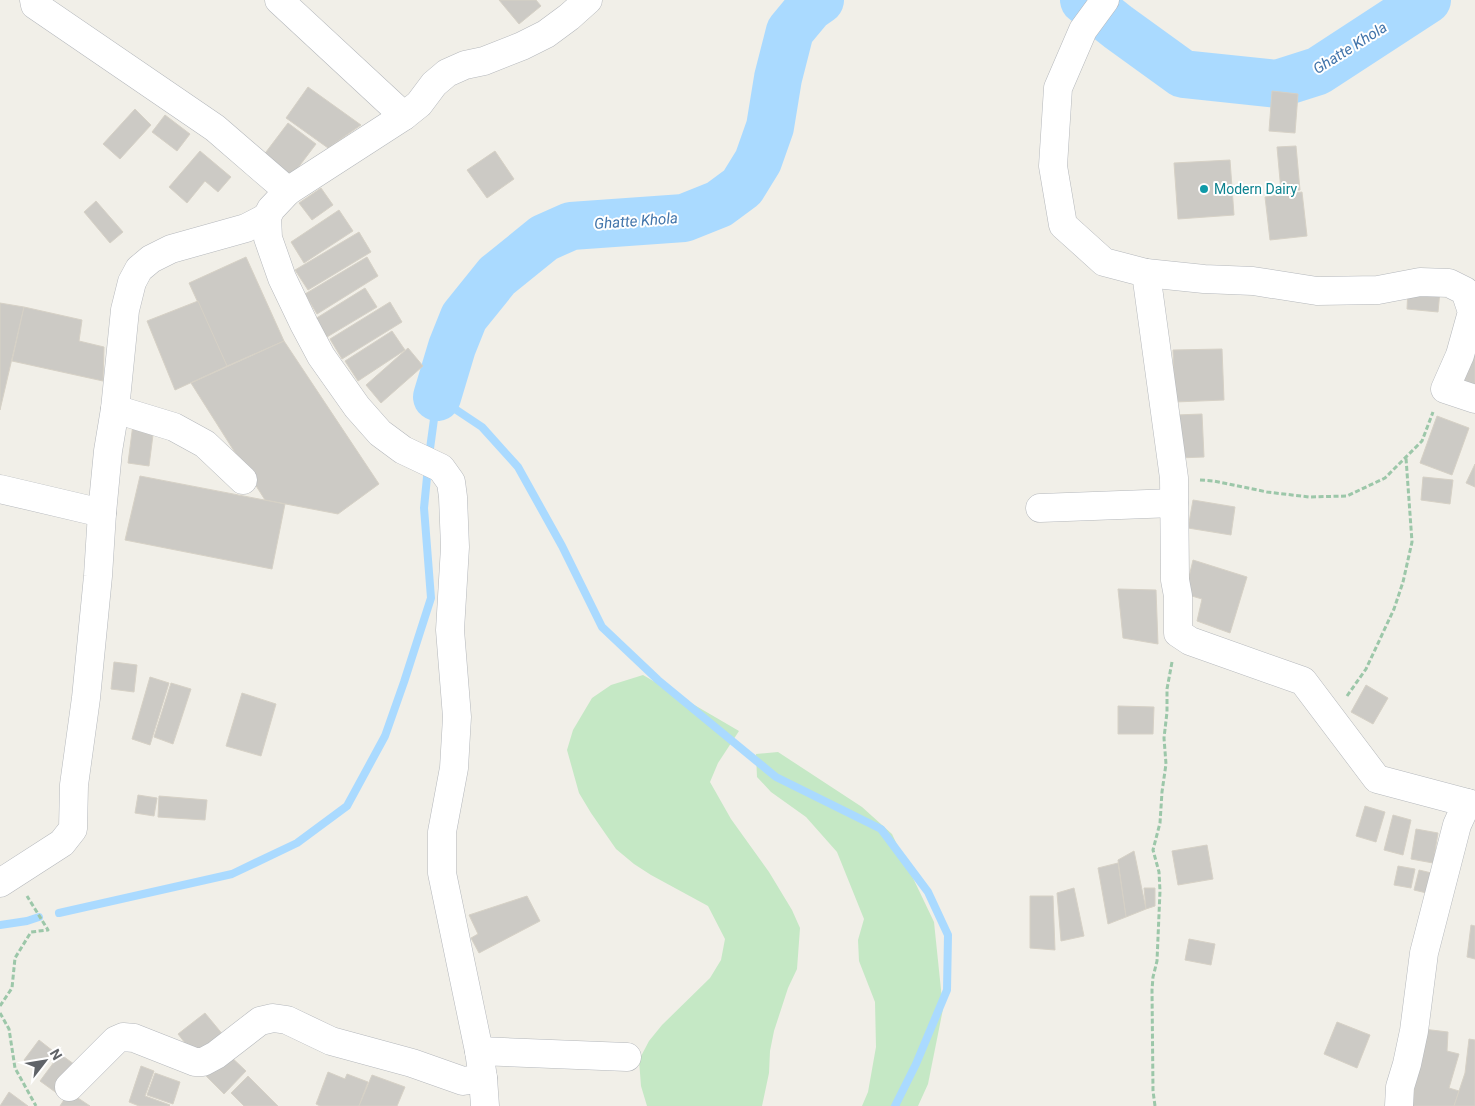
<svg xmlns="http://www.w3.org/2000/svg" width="1475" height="1106" font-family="Roboto,sans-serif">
	<rect width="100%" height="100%" fill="#f1efe8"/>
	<g fill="#c5e8c5">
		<polygon points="643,675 739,731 718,763 710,782 731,819 769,872 792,910 800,928 797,969 788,988 774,1031 770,1051 769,1073 762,1106 647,1106 641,1086 639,1060 649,1041 662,1025 710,978 721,960 725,939 708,906 651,875 634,864 616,849 591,813 579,793 567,750 573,730 592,698 611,685"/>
		<polygon points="778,752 862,807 892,834 934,922 943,1009 928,1084 918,1106 862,1106 868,1092 876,1047 875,1002 859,961 858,940 864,919 837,852 806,817 771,792 757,777 756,754"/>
	</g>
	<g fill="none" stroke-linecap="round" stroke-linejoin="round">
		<g stroke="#aadaff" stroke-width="8">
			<polyline points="429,456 437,397 482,427 518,467 562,546 602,627 658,680 776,777 881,829 928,892 948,935 947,990 916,1064 895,1106"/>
			<polyline points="59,913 232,874 297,843 347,806 385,736 404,682 431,598 424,508 428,467"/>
			<polyline points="0,925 27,921 39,917"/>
		</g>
		<g stroke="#aadaff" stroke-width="48">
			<polyline points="1084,0 1118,27 1183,74 1277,84 1318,71 1427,0"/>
			<polyline points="437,397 452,347 464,317 497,276 544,238 571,226 684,218 719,204 742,187 758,161 770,127 778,78 790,31 810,7 820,0"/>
		</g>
	</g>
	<g fill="#cccac5" stroke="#d6d1c6">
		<polygon points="499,0 536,0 541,6 519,24"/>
		<polygon points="308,87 361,125 328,148 286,118"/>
		<polygon points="1272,91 1298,94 1295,133 1269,131"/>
		<polygon points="135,109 151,125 120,159 103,144"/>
		<polygon points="165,115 190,134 177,151 152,132"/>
		<polygon points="288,123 316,144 291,177 263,156"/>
		<polygon points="1296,146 1300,190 1281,191 1277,147"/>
		<polygon points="200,151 231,177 218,192 205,181 187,203 169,187"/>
		<polygon points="495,151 514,179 487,198 467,170"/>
		<polygon points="1230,160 1234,215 1178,219 1174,163"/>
		<polygon points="321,188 333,205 312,220 299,203"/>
		<polygon points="1302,192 1307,236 1270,240 1265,197"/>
		<polygon points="96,201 123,232 110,243 84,212"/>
		<polygon points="339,210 353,231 304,263 291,242"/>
		<polygon points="359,232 371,252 308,290 295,270"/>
		<polygon points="246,257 284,341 227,366 189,283"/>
		<polygon points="367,257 378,276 317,314 305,294"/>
		<polygon points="365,288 377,307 327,337 315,319"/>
		<polygon points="1408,288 1440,291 1438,312 1407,309"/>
		<polygon points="198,301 227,366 175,390 147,321"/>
		<polygon points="390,302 402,322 342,359 330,339"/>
		<polygon points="0,303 24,307 0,410"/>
		<polygon points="24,307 82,320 79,341 104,347 103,381 12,361"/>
		<polygon points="392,331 405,350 358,381 345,361"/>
		<polygon points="1475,335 1475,390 1456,383"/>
		<polygon points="284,341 379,484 338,514 265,500 191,383"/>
		<polygon points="408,348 423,366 381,403 366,385"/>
		<polygon points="1222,349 1224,400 1175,402 1173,350"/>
		<polygon points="1202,414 1204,457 1178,458 1176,415"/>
		<polygon points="1437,416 1469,428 1452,475 1420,463"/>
		<polygon points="133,424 154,427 149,466 128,463"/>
		<polygon points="1475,464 1475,487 1466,483"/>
		<polygon points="140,476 285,504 272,569 125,540"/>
		<polygon points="1423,477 1453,480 1450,504 1421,500"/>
		<polygon points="1193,500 1235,507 1231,535 1188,528"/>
		<polygon points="1193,560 1247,577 1230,633 1197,621 1202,599 1185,594"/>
		<polygon points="1118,589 1156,590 1158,644 1123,638"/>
		<polygon points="114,662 137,665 134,692 111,689"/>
		<polygon points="150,677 169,683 150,745 132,739"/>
		<polygon points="171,683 191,689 173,744 154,737"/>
		<polygon points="1366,685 1388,698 1373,724 1351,712"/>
		<polygon points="242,693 276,704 261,756 226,746"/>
		<polygon points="1118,706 1154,707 1153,734 1118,734"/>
		<polygon points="138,795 157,798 154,816 135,813"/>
		<polygon points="159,796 207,800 205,820 158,817"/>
		<polygon points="1365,806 1385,812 1376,842 1356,836"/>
		<polygon points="1393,815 1411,820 1403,855 1384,850"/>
		<polygon points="1416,829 1438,833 1433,863 1411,859"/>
		<polygon points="1207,845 1213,879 1178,885 1172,851"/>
		<polygon points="1134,851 1146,909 1126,917 1118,860"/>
		<polygon points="1118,863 1126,917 1108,924 1098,868"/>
		<polygon points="1398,866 1415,869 1411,888 1394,885"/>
		<polygon points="1419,870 1440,875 1435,895 1414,890"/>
		<polygon points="1074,888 1084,936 1061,941 1057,893"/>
		<polygon points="1144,888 1155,888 1155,906 1146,909"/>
		<polygon points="527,896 540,921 479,953 471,938 478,934 469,915"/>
		<polygon points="1030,896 1053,896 1055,950 1030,948"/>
		<polygon points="1471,925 1475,926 1475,959 1467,957"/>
		<polygon points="1189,939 1215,944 1211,965 1185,960"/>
		<polygon points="205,1013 224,1036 196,1057 178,1034"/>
		<polygon points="1337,1022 1370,1035 1357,1068 1324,1054"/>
		<polygon points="1423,1029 1448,1032 1447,1051 1459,1054 1449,1088 1459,1091 1454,1106 1412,1106"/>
		<polygon points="1469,1039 1475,1040 1475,1106 1454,1106 1465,1073"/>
		<polygon points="39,1040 53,1051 38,1071 24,1060"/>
		<polygon points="227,1053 246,1071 224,1094 205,1075"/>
		<polygon points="60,1054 78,1067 58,1094 40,1081"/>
		<polygon points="141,1066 154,1071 145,1096 170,1105 169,1106 139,1106 129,1102"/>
		<polygon points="328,1072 345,1079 347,1074 368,1082 359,1106 320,1106 316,1104"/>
		<polygon points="155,1073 180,1082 173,1104 147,1095"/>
		<polygon points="372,1075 405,1087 397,1106 359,1106"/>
		<polygon points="248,1076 278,1106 244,1106 231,1093"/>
		<polygon points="9,1092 28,1106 0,1106"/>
		<polygon points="69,1092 90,1106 60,1106"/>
	</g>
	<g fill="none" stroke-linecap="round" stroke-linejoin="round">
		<defs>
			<g id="minor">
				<polyline points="34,0 35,5 215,128 288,191"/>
				<polyline points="279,0 404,116"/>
				<polyline points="1105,0 1083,30 1058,88 1053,166 1063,225 1104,262 1146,273 1174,478 1175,580 1178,596 1178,633 1190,641 1303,681 1377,779 1475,805"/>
				<polyline points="1146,273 1204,279 1253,281 1317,291 1378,290 1420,282 1449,283 1465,291 1472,312 1460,355 1445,389 1475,399"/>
				<polyline points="115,409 174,427 205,444 243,480"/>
				<polyline points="0,489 102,513"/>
				<polyline points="1040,508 1174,503"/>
				<polyline points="0,883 62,843 73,829 74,785 86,698 98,576 102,513 108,451 115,409 125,310 132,282 139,269 151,259 171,249 246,228 267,217"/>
				<polyline points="479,1051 627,1057"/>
				<polyline points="69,1087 116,1040 123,1037 134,1038 195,1062 203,1062 216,1055 260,1021 273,1018 287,1020 331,1041 412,1063 463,1081 483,1078"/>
				<polyline points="485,1106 483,1078 479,1051 442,873 442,832 454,768 457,717 450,630 455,547 453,497 451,482 441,468 403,450 380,433 357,407 321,356 304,324 282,278 268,238 267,217 271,209 288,191 404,116 419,104 434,84 447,73 465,65 484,61 522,46 546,34 569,17 588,0"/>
				<polyline points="1399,1106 1400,1087 1407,1064 1414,1031 1424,953 1457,825 1467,803"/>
			</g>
		</defs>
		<use href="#minor" stroke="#b5b8bc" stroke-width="29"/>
		<g stroke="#9cc7a9" stroke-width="3" stroke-dasharray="5 2.5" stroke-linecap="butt">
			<polyline points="1200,480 1214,481 1267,492 1309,497 1347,496 1385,478 1422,441 1433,412"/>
			<polyline points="1347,696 1366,669 1394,609 1403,582 1412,542 1406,458"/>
			<polyline points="0,1006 12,988 15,958 31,932 48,930 27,896"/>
			<polyline points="0,1013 9,1029 15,1068 36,1106"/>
			<polyline points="1155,1106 1153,1091 1152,990 1153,977 1157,961 1160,891 1159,872 1153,850 1160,823 1162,792 1166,764 1164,738 1167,712 1167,689 1172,662"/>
		</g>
		<use href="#minor" stroke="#fff" stroke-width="28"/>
	</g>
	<circle fill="#0f9aa8" stroke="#fff" stroke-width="2" cx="1204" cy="189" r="5"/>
	<g text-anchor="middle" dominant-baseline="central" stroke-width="4" stroke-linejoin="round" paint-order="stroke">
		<g font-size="14" fill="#0d838f" stroke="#fff" text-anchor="start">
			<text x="1214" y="189">Modern Dairy</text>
		</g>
		<g font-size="15" font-style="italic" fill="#4174aa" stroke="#fff">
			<text transform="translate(1350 48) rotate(-32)">Ghatte Khola</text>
			<text transform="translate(636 221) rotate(-4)">Ghatte Khola</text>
		</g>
	</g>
	<g transform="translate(45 1061) rotate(59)" stroke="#ffffff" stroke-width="4" paint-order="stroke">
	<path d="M0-4L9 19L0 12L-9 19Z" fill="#5f6368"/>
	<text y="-8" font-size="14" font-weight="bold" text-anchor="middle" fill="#5f6368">N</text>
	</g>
</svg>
